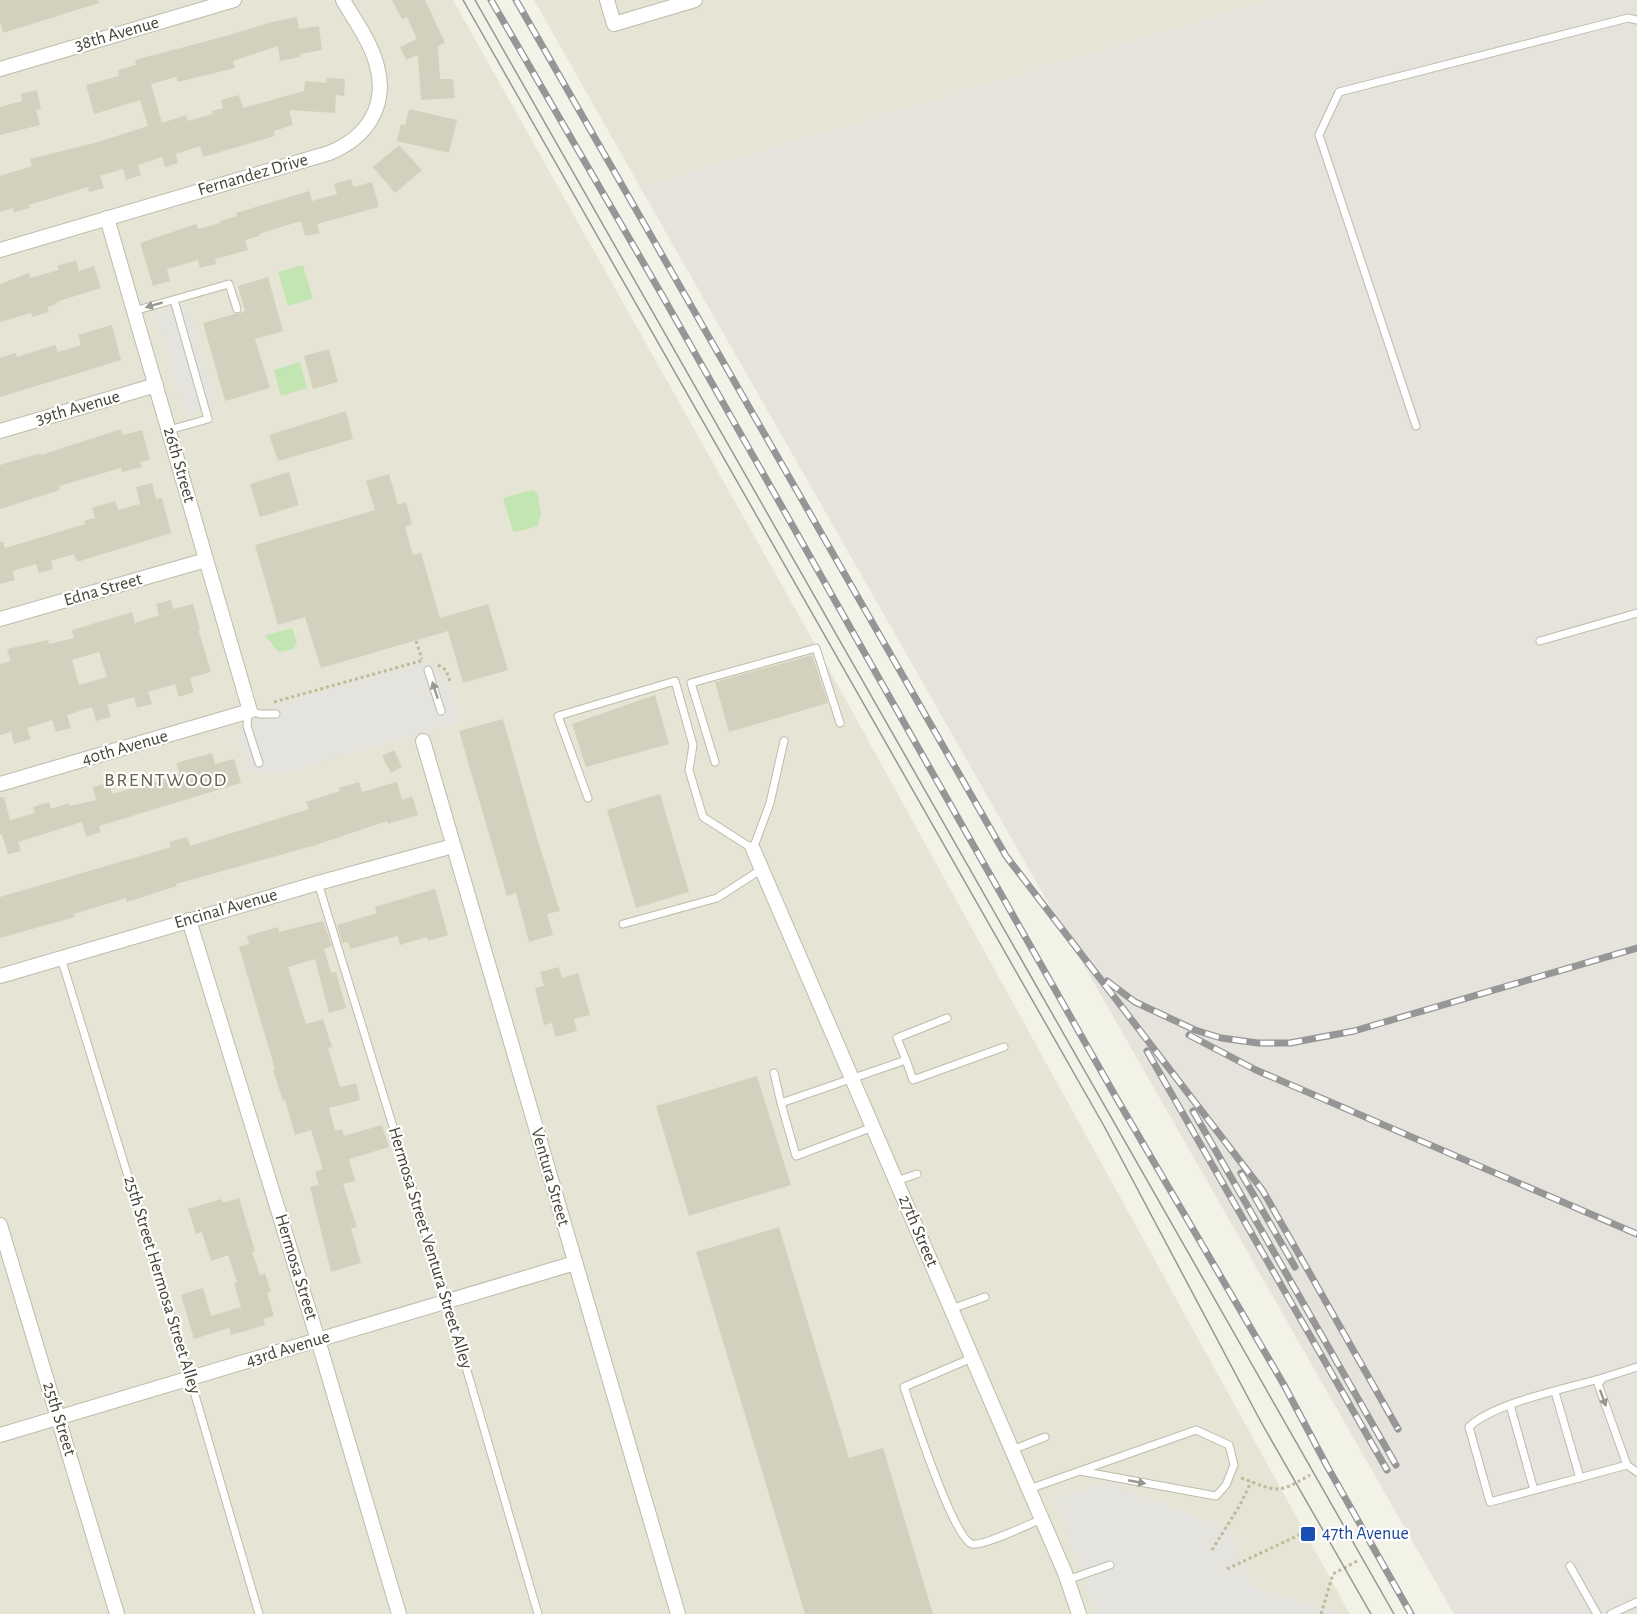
<svg xmlns="http://www.w3.org/2000/svg" width="1637" height="1614" font-family="'Alegreya Sans',sans-serif">
	<rect width="100%" height="100%" fill="#f2f2e7"/>
	<g fill="#e6e5d5">
		<polygon points="0,0 453,0 820,653 1350,1614 0,1614"/>
		<polygon points="534,0 1271,0 640,187"/>
	</g>
	<polygon fill="#e5e3db" points="1271,0 1637,0 1637,1614 1454,1614 640,187"/>
	<g fill="#c2e5b1">
		<polygon points="303,265 313,299 288,306 278,272"/>
		<polygon points="300,362 307,388 281,396 274,370"/>
		<polygon points="532,490 537,492 541,514 538,526 516,532 513,531 503,498"/>
		<polygon points="292,628 297,642 293,649 279,652 265,636"/>
	</g>
	<g fill="#e4e3de">
		<polygon points="188,304 217,406 186,415 156,314"/>
		<polygon points="416,664 431,665 445,675 453,690 458,710 456,716 459,722 275,776 261,771 248,772 236,733 251,727 262,709"/>
		<polygon points="1106,1481 1230,1530 1253,1587 1335,1611 1337,1614 1095,1614 1055,1498"/>
	</g>
	<g fill="#d3d0bd" fill-rule="evenodd">
		<polygon points="0,0 98,0 99,3 3,33 0,21"/>
		<polygon points="392,0 425,0 445,43 438,46 440,79 453,79 455,98 421,100 418,55 406,60 400,47 417,39 407,17 402,19"/>
		<polygon points="297,17 299,29 319,26 322,50 300,54 300,57 280,61 278,46 233,61 235,68 178,82 176,77 151,84 162,123 186,115 188,121 213,114 212,111 223,108 221,100 239,95 243,108 304,91 305,81 326,83 327,78 345,79 344,96 336,95 335,113 289,110 293,125 274,131 275,136 203,157 200,146 176,154 178,163 165,167 162,157 138,165 141,175 126,180 123,169 100,176 104,188 89,192 88,187 29,205 30,208 14,212 13,208 0,212 0,176 32,166 30,159 98,142 148,126 140,100 94,114 86,85 119,76 118,70 136,65 135,60 226,36 272,22"/>
		<polygon points="37,90 41,109 36,110 40,125 0,135 0,107 22,101 21,94"/>
		<polygon points="409,109 457,120 449,153 397,141 401,124 405,125"/>
		<polygon points="399,145 422,170 395,193 373,167"/>
		<polygon points="351,179 353,187 372,182 379,207 317,224 320,233 305,236 301,221 259,234 260,236 245,240 248,250 215,259 216,264 200,268 198,260 167,269 170,281 153,286 140,243 196,224 198,229 221,223 220,221 237,216 236,213 309,191 312,201 337,194 334,184"/>
		<polygon points="76,260 79,271 94,266 101,288 56,302 57,304 47,307 49,312 32,317 31,313 0,322 0,284 29,273 30,278 59,270 57,266"/>
		<polygon points="268,277 283,331 255,339 270,388 225,401 203,323 234,314 238,314 245,311 238,286"/>
		<polygon points="112,325 121,360 0,397 0,358 16,353 17,357 55,345 58,352 81,345 78,335"/>
		<polygon points="329,349 338,382 313,389 304,356"/>
		<polygon points="346,411 353,439 278,461 269,435"/>
		<polygon points="121,429 123,435 142,430 150,460 140,462 142,467 122,472 121,468 59,486 60,490 0,509 0,465 41,453 41,455"/>
		<polygon points="289,472 299,505 260,517 250,484"/>
		<polygon points="389,474 398,505 406,502 412,524 405,527 413,555 421,553 440,618 488,604 508,670 463,683 448,631 321,668 305,617 278,625 255,545 375,510 366,481"/>
		<polygon points="152,483 156,499 162,498 171,533 77,562 74,554 51,561 53,569 39,573 36,564 12,571 15,580 0,584 0,542 3,542 5,548 85,524 84,521 95,518 92,508 115,501 118,510 140,504 136,487"/>
		<path d="M171 600 173 609 193 604 200 629H198L211 672 190 678 194 692 179 697 175 684 148 692 152 704 137 708 134 697 107 705 111 717 96 721 92 707 67 715 71 728 56 732 52 720 27 728 31 739 14 744 11 732 0 735V664L11 661 7 649 48 640 49 644 74 638 72 630 132 612 135 623 159 615 156 604ZM99 652 107 677 79 685 72 660Z"/>
		<polygon points="812,655 828,703 729,732 715,682"/>
		<polygon points="655,695 669,744 586,767 572,724"/>
		<polygon points="503,719 537,838 560,911 547,914 553,935 529,942 516,893 507,896 459,731"/>
		<polygon points="394,750 402,767 391,773 382,756"/>
		<polygon points="212,753 215,764 234,759 241,783 99,826 101,832 86,837 82,822 18,842 21,851 8,854 2,835 0,835 0,797 4,797 10,820 35,813 33,807 49,802 51,809 69,803 70,806 96,800 93,787 109,782 112,794 159,781 180,773 176,763"/>
		<polygon points="359,782 362,792 397,782 402,800 412,796 418,815 388,824 387,821 316,845 176,884 177,886 127,902 126,898 74,914 75,917 0,938 0,897 171,847 169,842 187,837 190,846 309,809 306,802 340,791 339,788"/>
		<polygon points="660,794 689,892 636,908 607,810"/>
		<polygon points="435,889 448,935 428,941 427,937 400,945 398,936 350,949 348,942 342,943 337,925 377,913 375,907"/>
		<polygon points="323,921 332,946 324,949 331,973 336,972 346,1008 329,1013 315,959 288,967 306,1024 323,1019 332,1047 328,1048 340,1087 356,1083 360,1100 329,1108 335,1131 342,1129 344,1136 382,1125 389,1147 349,1159 355,1181 343,1184 357,1227 351,1229 361,1263 331,1272 310,1187 319,1185 315,1172 323,1169 311,1130 295,1135 285,1100 283,1101 273,1070 275,1069 239,947 249,944 247,936 278,927 279,932"/>
		<polygon points="559,967 562,978 578,973 590,1015 574,1019 577,1031 555,1037 552,1023 544,1025 535,988 544,986 540,972"/>
		<polygon points="757,1076 791,1185 689,1216 656,1106"/>
		<polygon points="239,1198 255,1251 252,1252 260,1275 265,1273 271,1292 267,1293 274,1316 263,1319 265,1325 231,1335 229,1328 194,1339 181,1295 203,1288 211,1316 241,1307 234,1283 237,1282 228,1255 211,1261 202,1232 196,1234 188,1209 221,1199 223,1203"/>
		<polygon points="779,1227 849,1458 883,1448 933,1614 805,1614 696,1252"/>
	</g>
	<g fill="none" stroke-linecap="round" stroke-linejoin="round">
		<defs>
			<g id="service">
				<polyline points="134,311 229,284 237,309"/>
				<polyline points="1416,426 1319,135 1339,92 1628,18 1637,20"/>
				<polyline points="169,430 208,419 174,300"/>
				<polyline points="1540,641 1637,613"/>
				<polyline points="428,670 441,711"/>
				<polyline points="250,711 260,714 276,714"/>
				<polyline points="248,712 247,726 259,763"/>
				<polyline points="715,762 691,683 816,648 840,723"/>
				<polyline points="588,798 558,716 675,681 693,745 689,770 703,817 753,849 770,803 784,741"/>
				<polyline points="318,883 447,1302 538,1614"/>
				<polyline points="623,924 717,898 762,869"/>
				<polyline points="61,958 190,1378 259,1614"/>
				<polyline points="906,1060 913,1080 1004,1047"/>
				<polyline points="774,1073 781,1103 906,1060 897,1038 947,1018"/>
				<polyline points="781,1103 796,1156 873,1127"/>
				<polyline points="896,1181 917,1174"/>
				<polyline points="951,1309 985,1297"/>
				<path d="M972 1358 904 1387C912 1410 953 1538 972 1544 982 1547 1029 1524 1042 1519"/>
				<polyline points="1637,1367 1603,1378 1598,1384 1627,1465 1637,1472"/>
				<path d="M1603 1378C1568 1388 1493 1403 1469 1427L1490 1502 1627 1465"/>
				<polyline points="1555,1392 1580,1478"/>
				<polyline points="1510,1405 1534,1490"/>
				<polyline points="1012,1450 1045,1437"/>
				<polyline points="1029,1489 1196,1430 1229,1445 1234,1465 1226,1485 1216,1496 1080,1471"/>
				<polyline points="1570,1566 1597,1614"/>
				<polyline points="1067,1580 1110,1565"/>
				<polyline points="1611,1614 1637,1602"/>
			</g>
			<g id="minor">
				<polyline points="607,0 614,24 695,0"/>
				<polyline points="0,69 234,0"/>
				<path d="M0 250 329 153C366 138 388 107 377 66 371 42 355 21 343 0"/>
				<polyline points="0,431 156,385"/>
				<polyline points="0,619 206,560"/>
				<polyline points="423,741 678,1614"/>
				<polyline points="0,784 250,711 107,218"/>
				<polyline points="753,849 1065,1573 1079,1614"/>
				<polyline points="189,920 318,1340 399,1614"/>
				<polyline points="0,976 318,883 453,846"/>
				<polyline points="0,1225 117,1614"/>
				<polyline points="0,1435 575,1263"/>
			</g>
		</defs>
		<use href="#service" stroke="#bdbbaa" stroke-width="9"/>
		<use href="#minor" stroke="#bdbbaa" stroke-width="16"/>
		<g stroke="#beba9c" stroke-width="3" stroke-dasharray="3 3" stroke-linecap="butt">
			<polyline points="416,641 422,659"/>
			<polyline points="438,665 446,670 450,681"/>
			<polyline points="274,702 424,660"/>
			<path d="M1241 1478C1277 1491 1276 1495 1310 1475"/>
			<polyline points="1212,1550 1240,1505 1251,1482"/>
			<polyline points="1227,1569 1316,1527"/>
			<polyline points="1321,1614 1333,1574 1359,1560"/>
		</g>
		<use href="#service" stroke="#fff" stroke-width="7"/>
		<use href="#minor" stroke="#fff" stroke-width="14"/>
		<g stroke="#969696" stroke-width="1.5">
			<polyline points="463,0 1104,1126 1261,1422 1371,1614"/>
			<polyline points="475,0 1394,1614"/>
		</g>
		<defs>
			<g id="rail">
				<polyline points="491,0 662,295 1117,1099 1284,1385 1327,1466 1411,1614"/>
				<polyline points="516,0 1006,856 1263,1191 1398,1429"/>
				<polyline points="1107,981 1135,1002 1195,1030 1221,1038 1258,1043 1290,1043 1354,1031 1637,948"/>
				<polyline points="1189,1035 1256,1070 1637,1234"/>
				<polyline points="1147,1051 1387,1470"/>
				<polyline points="1193,1111 1396,1465"/>
				<polyline points="1241,1173 1295,1267"/>
			</g>
		</defs>
		<use href="#rail" stroke="#969696" stroke-width="7"/>
		<use href="#rail" stroke="#fff" stroke-width="4.5" stroke-dasharray="14" stroke-linecap="butt"/>
	</g>
	<defs><path id="oneway-solid" d="M-6-.8H1V-3.2L6.5 0L1 3.2V.8H-6Z" transform="scale(1.5)"/></defs>
	<g fill="#999890">
		<use href="#oneway-solid" transform="translate(154 305) rotate(164)"/>
		<use href="#oneway-solid" transform="translate(435 690) rotate(-108)"/>
		<use href="#oneway-solid" transform="translate(1603 1398) rotate(70)"/>
		<use href="#oneway-solid" transform="translate(1137 1482) rotate(11)"/>
	</g>
	<rect fill="#1a4fb4" stroke="#fff" stroke-width="2" x="1300" y="1526" width="16" height="16" rx="3"/>
	<g text-anchor="middle" dominant-baseline="central" stroke-width="4.5" stroke-linejoin="round" paint-order="stroke">
		<g font-size="18" fill="#454336" stroke="#fff">
			<text transform="translate(117 34) rotate(-16)">38th Avenue</text>
			<text transform="translate(253 175) rotate(-16)">Fernandez Drive</text>
			<text transform="translate(78 408) rotate(-16)">39th Avenue</text>
			<text transform="translate(179 465) rotate(74)">26th Street</text>
			<text transform="translate(103 590) rotate(-16)">Edna Street</text>
			<text transform="translate(125 748) rotate(-16)">40th Avenue</text>
			<text transform="translate(226 909) rotate(-16)">Encinal Avenue</text>
			<text transform="translate(550 1177) rotate(74)">Ventura Street</text>
			<text transform="translate(918 1231) rotate(67)">27th Street</text>
			<text transform="translate(430 1248) rotate(73)">Hermosa Street Ventura Street Alley</text>
			<text transform="translate(296 1267) rotate(73)">Hermosa Street</text>
			<text transform="translate(162 1285) rotate(73)">25th Street Hermosa Street Alley</text>
			<text transform="translate(288 1349) rotate(-17)">43rd Avenue</text>
			<text transform="translate(59 1419) rotate(73)">25th Street</text>
		</g>
		<g font-size="18" fill="#164399" stroke="#fff" text-anchor="start">
			<text x="1322" y="1534">47th Avenue</text>
		</g>
		<g font-size="20" letter-spacing="1.5" fill="#67634e" stroke="#fff">
			<text x="166" y="780">BRENTWOOD</text>
		</g>
	</g>
</svg>
